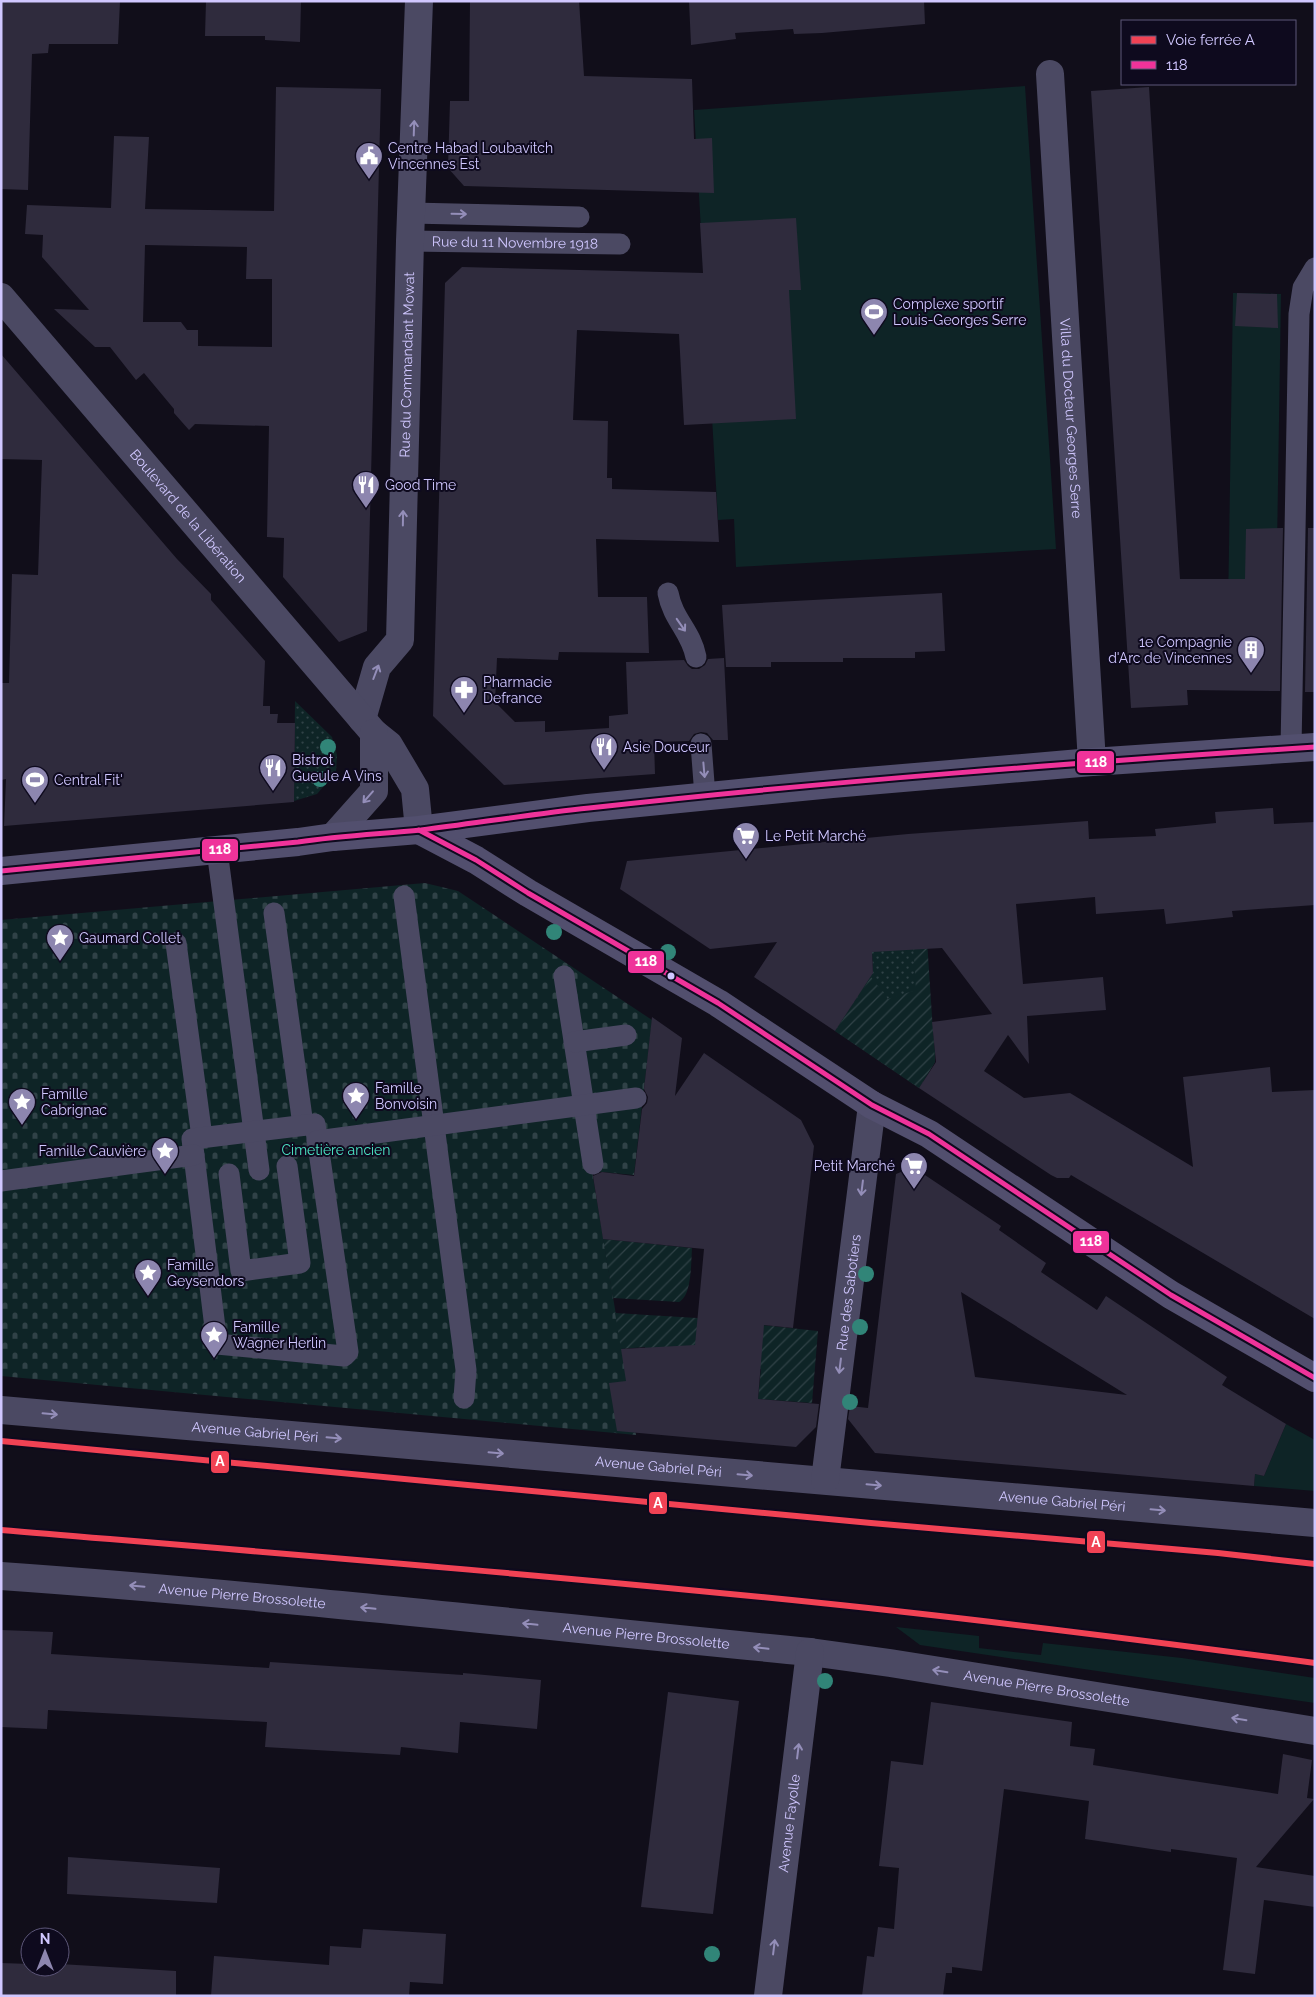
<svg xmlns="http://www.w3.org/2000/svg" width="1316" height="1997" font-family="Raleway,sans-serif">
	<defs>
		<pattern id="cemetery-stones" width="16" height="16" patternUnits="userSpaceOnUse" patternTransform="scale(1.25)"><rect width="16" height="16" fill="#0e2426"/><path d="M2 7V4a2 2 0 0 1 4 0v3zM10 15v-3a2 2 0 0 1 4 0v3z" fill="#304247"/></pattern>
		<pattern id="park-dots" width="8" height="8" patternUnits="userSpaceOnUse" patternTransform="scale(1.25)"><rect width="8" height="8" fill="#0e2426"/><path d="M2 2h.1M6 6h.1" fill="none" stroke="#304247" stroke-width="1.8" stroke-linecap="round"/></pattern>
		<pattern id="garden-furrows" width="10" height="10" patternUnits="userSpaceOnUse" patternTransform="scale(1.25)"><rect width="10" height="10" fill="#0e2426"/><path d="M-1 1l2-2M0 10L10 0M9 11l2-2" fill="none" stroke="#304247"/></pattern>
	</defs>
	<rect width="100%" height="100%" fill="#110e1a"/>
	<g fill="#0e2426">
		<polygon points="1025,86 1056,549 736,567 734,519 718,520 694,110"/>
		<polygon points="1233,293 1281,294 1276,611 1228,611"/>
		<polygon points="1286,1424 1315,1440 1315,1491 1254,1486 1255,1474 1264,1476"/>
		<polygon points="896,1627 979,1636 979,1648 1041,1655 1043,1643 1182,1658 1315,1678 1315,1703 920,1645"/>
	</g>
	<polygon fill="url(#cemetery-stones)" points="425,883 458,891 652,1020 634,1175 592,1171 636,1435 1,1376 1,920"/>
	<g fill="url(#park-dots)">
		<polygon points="295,701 332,737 337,755 336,772 317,794 294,801"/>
		<polygon points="912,927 932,1022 935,1052 935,1062 919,1088 835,1031 873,972 871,931"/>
	</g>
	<g fill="url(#garden-furrows)">
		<polygon points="926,925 935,1062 919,1088 835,1031 871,977 888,999 916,990 912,927"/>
		<path d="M603 1239 692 1248C691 1262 692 1296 679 1302L613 1298Z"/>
		<polygon points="615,1313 697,1318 818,1331 812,1403 758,1399 761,1369 648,1361 645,1347 621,1349"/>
	</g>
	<g fill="#2f2b3d" fill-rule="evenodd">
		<polygon points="1,1 120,1 118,44 49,44 48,53 32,54 28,190 1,189"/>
		<polygon points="206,1 301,1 300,42 265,40 265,36 205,36"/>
		<polygon points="470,1 579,1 584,76 692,79 694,139 712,138 714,193 464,186 448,168 450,101 469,101"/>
		<polygon points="689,1 924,1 925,24 822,33 794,34 793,29 735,33 736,39 691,45"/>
		<path d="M276 87 381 89 367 631 339 642 283 577 284 538 267 537 269 426 195 424 189 430 174 413V409L144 373 136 380 110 347H95L54 309 89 310 42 257 43 235 25 234 27 205 111 208 114 136 149 137 145 209 274 211ZM145 245 247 247 246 279H272V347L198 346V330H187L181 322H143Z"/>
		<polygon points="1149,87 1180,579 1245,579 1246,529 1283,528 1280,691 1187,690 1188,705 1131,708 1091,91"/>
		<polygon points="796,218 801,290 789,290 796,419 684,425 679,334 577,330 573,420 608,421 607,478 612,478 612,489 716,492 719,542 596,539 598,597 647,597 649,653 559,652 558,660 497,658 495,702 515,722 545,721 545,732 609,728 609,716 628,714 626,662 684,660 688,666 692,669 699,669 705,665 708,659 724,658 728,740 713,740 707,733 701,732 694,734 689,741 654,742 655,774 504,785 433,716 445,283 462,267 703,273 700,223"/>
		<polygon points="1237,293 1277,294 1278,328 1235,326"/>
		<polygon points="1,354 177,559 211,594 211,600 265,661 263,706 270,706 270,714 278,714 277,723 295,723 294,802 4,826 6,779 1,780 1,683 9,683 12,574 38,575 42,460 1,459"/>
		<polygon points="1308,528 1315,528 1315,692 1305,692"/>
		<polygon points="942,593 945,651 915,652 915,658 843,658 843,662 771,662 771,667 726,667 722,605"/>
		<polygon points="1273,808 1274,824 1315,822 1315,905 1232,911 1233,917 1166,924 1164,909 1096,914 1095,897 1016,904 1023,984 1103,977 1106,1010 1027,1016 1029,1064 1008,1035 984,1071 1024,1098 1070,1093 1193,1167 1183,1077 1270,1067 1272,1092 1315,1090 1315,1319 1071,1175 1069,1178 1057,1178 1051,1175 919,1088 936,1062 932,1022 992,1014 942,948 872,952 873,973 835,1031 754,977 777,942 710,949 620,889 627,861 908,834 1088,821 1089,839 1156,836 1155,829 1216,823 1215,812"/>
		<polygon points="652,1017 682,1038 675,1096 704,1053 801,1120 814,1146 793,1328 764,1325 758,1399 819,1404 816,1427 796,1447 617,1431 609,1383 626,1381 621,1349 695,1345 704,1249 603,1239 593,1176 602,1172 634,1176 642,1109 647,1103 648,1097 644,1089"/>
		<path d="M913 1167 1001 1226 999 1230 1046 1263 1041 1272 1097 1310 1106 1296 1227 1377 1222 1385 1286 1424 1264 1476 1255 1474 1254 1486 875 1453 848 1419 850 1406 868 1408 896 1174ZM961 1292 1127 1395 975 1377Z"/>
		<polygon points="1,1630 53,1632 51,1654 269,1668 270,1662 463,1675 463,1673 541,1680 537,1729 460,1722 458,1753 401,1747 400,1755 265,1747 267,1722 48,1710 47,1729 1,1727"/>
		<polygon points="668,1692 739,1701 713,1914 641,1907"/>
		<polygon points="931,1702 1072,1722 1070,1746 1095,1749 1093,1765 1180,1779 1278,1794 1283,1754 1312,1760 1307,1798 1314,1799 1256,1867 1315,1876 1315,1907 1264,1900 1255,1974 1223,1970 1237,1858 1171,1849 1171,1852 1085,1839 1089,1801 1004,1789 982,1971 952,1967 952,1973 946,1973 943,1996 862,1996 867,1956 874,1957 878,1927 894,1929 899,1868 879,1866 891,1761 923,1765"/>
		<polygon points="68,1857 220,1868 217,1903 67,1894"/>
		<polygon points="363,1929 446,1934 443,1984 410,1982 409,1996 211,1996 214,1956 329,1965 330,1946 361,1948"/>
		<polygon points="1,1963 30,1964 30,1967 60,1967 60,1964 176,1971 176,1996 1,1996"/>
	</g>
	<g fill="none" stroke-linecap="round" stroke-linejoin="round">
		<g stroke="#4b4963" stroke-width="21">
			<polyline points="411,213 579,217"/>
			<path id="s1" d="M410 241 620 244"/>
			<path d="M668 593C673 620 691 631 696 657"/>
			<polyline points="701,744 705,796"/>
			<polyline points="1291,748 1299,314 1303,288 1315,268"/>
			<polyline points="217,850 259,1170"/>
			<polyline points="404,896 466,1370 464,1398"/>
			<polyline points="274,913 303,1125"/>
			<polyline points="176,943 202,1137"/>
			<polyline points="564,976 593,1164"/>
			<polyline points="574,1042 626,1035"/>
			<polygon points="315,1124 348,1352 344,1356 217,1344 192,1139"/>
			<polyline points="317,1141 636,1098"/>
			<polyline points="229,1174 241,1271 300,1263 287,1166"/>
			<polyline points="1,1181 194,1155"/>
		</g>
		<g stroke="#4b4963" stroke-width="28">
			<path id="s2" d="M1050 74 1092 762"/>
			<path id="s3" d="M362 719 377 667 400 640 410 241 419 1"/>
			<path id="s4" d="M1 1410 1315 1523"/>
			<path id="s5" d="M825 1480 872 1105"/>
			<path id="s6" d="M1 1576C271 1595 540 1626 810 1652L890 1663 1315 1731"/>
			<path id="s7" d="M768 1996 810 1652"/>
		</g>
		<g stroke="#4b4963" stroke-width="28">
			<path id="s8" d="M1 297 374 733 389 745 415 789 419 830"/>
			<polyline points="333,837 374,791 374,733"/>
		</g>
		<g stroke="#524f6e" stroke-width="28">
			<polyline points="419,830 476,860 528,893 718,1003 872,1105 929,1134 1171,1295 1315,1378"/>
			<polyline points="1,871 298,842 333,837 419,830 588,808 832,784 1092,762 1315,747"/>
		</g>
		<defs>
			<g id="bus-1">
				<polyline points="419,830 476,860 528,893 718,1003 872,1105 929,1134 1171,1295 1315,1378"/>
				<path d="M1 871 298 842C339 836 380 834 421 830 477 823 532 814 589 808 830 781 1072 763 1315 747"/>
			</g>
		</defs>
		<use href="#bus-1" stroke="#0e0a1e" stroke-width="9"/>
		<use href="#bus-1" stroke="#ef339a" stroke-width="5"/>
		<defs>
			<g id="rail-1">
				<polyline points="1,1441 871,1523 1218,1553 1315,1564"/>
				<path d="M1 1530C275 1553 548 1575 821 1603 986 1620 1150 1641 1315 1663"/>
			</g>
		</defs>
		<use href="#rail-1" stroke="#0e0a1e" stroke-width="10"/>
		<use href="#rail-1" stroke="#f14254" stroke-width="6"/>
	</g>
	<g fill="#318578">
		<circle cx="328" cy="747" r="8"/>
		<circle cx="320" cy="779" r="8"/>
		<circle cx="554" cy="932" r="8"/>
		<circle cx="668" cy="952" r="8"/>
		<circle cx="866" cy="1274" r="8"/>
		<circle cx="860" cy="1327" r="8"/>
		<circle cx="850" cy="1402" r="8"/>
		<circle cx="825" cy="1681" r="8"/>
		<circle cx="712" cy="1954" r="8"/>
	</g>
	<defs><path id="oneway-shaft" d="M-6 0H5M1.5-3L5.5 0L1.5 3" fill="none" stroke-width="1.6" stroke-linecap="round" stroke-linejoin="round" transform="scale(1.25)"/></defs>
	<g stroke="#948eb9">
		<use href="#oneway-shaft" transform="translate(414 128) rotate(-88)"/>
		<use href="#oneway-shaft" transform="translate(459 214) rotate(1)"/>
		<use href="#oneway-shaft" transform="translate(403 518) rotate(-89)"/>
		<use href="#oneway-shaft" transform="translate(681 625) rotate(55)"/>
		<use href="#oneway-shaft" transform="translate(376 672) rotate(-69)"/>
		<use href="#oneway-shaft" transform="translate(704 770) rotate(85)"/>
		<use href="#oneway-shaft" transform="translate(368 797) rotate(131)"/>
		<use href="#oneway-shaft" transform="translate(862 1188) rotate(97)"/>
		<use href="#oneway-shaft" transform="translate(840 1366) rotate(97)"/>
		<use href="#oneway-shaft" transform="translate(50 1414) rotate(5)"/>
		<use href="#oneway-shaft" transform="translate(334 1438) rotate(5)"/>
		<use href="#oneway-shaft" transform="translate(496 1453) rotate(5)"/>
		<use href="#oneway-shaft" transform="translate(745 1475) rotate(5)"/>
		<use href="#oneway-shaft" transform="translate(874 1485) rotate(5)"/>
		<use href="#oneway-shaft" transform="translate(1158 1510) rotate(5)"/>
		<use href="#oneway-shaft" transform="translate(137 1586) rotate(-175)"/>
		<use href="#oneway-shaft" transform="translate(368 1608) rotate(-174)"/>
		<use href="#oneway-shaft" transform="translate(530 1624) rotate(-174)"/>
		<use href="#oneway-shaft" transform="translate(761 1648) rotate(-174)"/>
		<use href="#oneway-shaft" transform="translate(940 1671) rotate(-171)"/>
		<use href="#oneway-shaft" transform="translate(1239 1719) rotate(-171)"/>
		<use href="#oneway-shaft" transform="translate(798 1751) rotate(-83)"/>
		<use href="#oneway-shaft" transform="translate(774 1947) rotate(-83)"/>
	</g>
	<defs>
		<symbol id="civic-pin" viewBox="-11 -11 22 30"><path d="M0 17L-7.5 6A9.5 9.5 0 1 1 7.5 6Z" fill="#8d86af" stroke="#0e0a1e"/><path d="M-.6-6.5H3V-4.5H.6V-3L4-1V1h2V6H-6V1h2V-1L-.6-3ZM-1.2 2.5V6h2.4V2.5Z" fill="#fff"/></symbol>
		<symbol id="stadium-pin" viewBox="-11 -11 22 30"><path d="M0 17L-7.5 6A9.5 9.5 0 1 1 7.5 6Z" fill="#8d86af" stroke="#0e0a1e"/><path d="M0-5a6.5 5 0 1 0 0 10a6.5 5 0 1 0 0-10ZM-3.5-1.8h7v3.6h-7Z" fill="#fff"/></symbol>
		<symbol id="restaurant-pin" viewBox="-11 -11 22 30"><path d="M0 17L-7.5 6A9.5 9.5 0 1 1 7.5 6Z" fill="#8d86af" stroke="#0e0a1e"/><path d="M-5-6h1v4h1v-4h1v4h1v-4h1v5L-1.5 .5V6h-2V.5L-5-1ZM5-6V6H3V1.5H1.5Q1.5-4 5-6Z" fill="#fff"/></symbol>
		<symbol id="building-pin" viewBox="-11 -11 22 30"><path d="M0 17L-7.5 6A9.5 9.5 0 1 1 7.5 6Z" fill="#8d86af" stroke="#0e0a1e"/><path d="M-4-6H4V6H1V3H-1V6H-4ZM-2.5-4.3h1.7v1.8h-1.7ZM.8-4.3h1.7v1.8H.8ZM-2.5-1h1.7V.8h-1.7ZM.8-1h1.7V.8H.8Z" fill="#fff"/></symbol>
		<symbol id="pharmacy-pin" viewBox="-11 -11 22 30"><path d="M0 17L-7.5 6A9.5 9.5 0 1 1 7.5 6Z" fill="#8d86af" stroke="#0e0a1e"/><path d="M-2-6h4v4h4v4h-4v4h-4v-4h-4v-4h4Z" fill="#fff"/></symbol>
		<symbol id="supermarket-pin" viewBox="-11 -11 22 30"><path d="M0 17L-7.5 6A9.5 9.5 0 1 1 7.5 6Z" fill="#8d86af" stroke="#0e0a1e"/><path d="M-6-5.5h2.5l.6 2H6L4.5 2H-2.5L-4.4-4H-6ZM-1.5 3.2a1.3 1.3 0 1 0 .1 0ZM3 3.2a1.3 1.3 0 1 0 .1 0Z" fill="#fff"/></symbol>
		<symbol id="sight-pin" viewBox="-11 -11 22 30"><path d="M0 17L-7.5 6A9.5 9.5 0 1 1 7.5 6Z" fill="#8d86af" stroke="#0e0a1e"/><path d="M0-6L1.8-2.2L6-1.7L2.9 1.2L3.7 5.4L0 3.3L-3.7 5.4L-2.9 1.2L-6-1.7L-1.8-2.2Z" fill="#fff"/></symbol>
	</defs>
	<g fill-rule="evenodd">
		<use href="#civic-pin" x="353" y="140" width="32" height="43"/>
		<use href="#stadium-pin" x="858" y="296" width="32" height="43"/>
		<use href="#restaurant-pin" x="350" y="469" width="32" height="43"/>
		<use href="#building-pin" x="1235" y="634" width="32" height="43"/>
		<use href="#pharmacy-pin" x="448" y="674" width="32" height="43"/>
		<use href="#restaurant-pin" x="588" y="731" width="32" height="43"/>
		<use href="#restaurant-pin" x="257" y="752" width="32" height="43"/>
		<use href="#stadium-pin" x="19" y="764" width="32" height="43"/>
		<use href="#supermarket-pin" x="730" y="820" width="32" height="43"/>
		<use href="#sight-pin" x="44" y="922" width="32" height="43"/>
		<use href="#sight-pin" x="340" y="1080" width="32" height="43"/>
		<use href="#sight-pin" x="6" y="1086" width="32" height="43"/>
		<use href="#sight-pin" x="149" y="1135" width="32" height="43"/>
		<use href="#supermarket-pin" x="898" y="1150" width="32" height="43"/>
		<use href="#sight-pin" x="132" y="1257" width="32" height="43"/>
		<use href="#sight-pin" x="198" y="1319" width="32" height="43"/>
	</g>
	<circle fill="#d0c7ff" stroke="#0e0a1e" stroke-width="2" cx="671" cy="976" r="4.5"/>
	<g text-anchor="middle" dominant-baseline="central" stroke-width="4" stroke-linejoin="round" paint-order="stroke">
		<g font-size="14" fill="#d0c7ff" stroke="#0e0a1e" text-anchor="start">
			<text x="388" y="148">Centre Habad Loubavitch<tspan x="388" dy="16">Vincennes Est</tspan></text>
			<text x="893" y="304">Complexe sportif<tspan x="893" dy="16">Louis-Georges Serre</tspan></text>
			<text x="385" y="485">Good Time</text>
			<text x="1232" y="642" text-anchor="end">1e Compagnie<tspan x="1232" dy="16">d'Arc de Vincennes</tspan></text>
			<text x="483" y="682">Pharmacie<tspan x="483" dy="16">Defrance</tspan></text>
			<text x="623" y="747">Asie Douceur</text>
			<text x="292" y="760">Bistrot<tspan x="292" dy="16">Gueule A Vins</tspan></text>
			<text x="54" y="780">Central Fit'</text>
			<text x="765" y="836">Le Petit Marché</text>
			<text x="79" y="938">Gaumard Collet</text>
			<text x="375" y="1088">Famille<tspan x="375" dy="16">Bonvoisin</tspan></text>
			<text x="41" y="1094">Famille<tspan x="41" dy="16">Cabrignac</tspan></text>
			<text x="146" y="1151" text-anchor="end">Famille Cauvière</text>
			<text x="895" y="1166" text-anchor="end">Petit Marché</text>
			<text x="167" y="1265">Famille<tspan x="167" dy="16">Geysendors</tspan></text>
			<text x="233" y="1327">Famille<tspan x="233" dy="16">Wagner Herlin</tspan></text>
		</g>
		<g font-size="14" fill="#d0c7ff" stroke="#0e0a1e">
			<text stroke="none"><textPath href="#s1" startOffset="105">Rue du 11 Novembre 1918</textPath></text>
			<text stroke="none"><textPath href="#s3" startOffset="365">Rue du Commandant Mowat</textPath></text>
			<text stroke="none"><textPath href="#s2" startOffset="345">Villa du Docteur Georges Serre</textPath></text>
			<text stroke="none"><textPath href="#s8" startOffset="288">Boulevard de la Libération</textPath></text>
			<text stroke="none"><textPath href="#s5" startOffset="189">Rue des Sabotiers</textPath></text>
			<text stroke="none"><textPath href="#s4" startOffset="255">Avenue Gabriel Péri</textPath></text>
			<text stroke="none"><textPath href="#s4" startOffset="660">Avenue Gabriel Péri</textPath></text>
			<text stroke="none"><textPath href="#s4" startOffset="1065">Avenue Gabriel Péri</textPath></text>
			<text stroke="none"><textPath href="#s6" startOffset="242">Avenue Pierre Brossolette</textPath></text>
			<text stroke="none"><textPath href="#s6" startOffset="648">Avenue Pierre Brossolette</textPath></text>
			<text stroke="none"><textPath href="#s6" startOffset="1052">Avenue Pierre Brossolette</textPath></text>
			<text stroke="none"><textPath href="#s7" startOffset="174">Avenue Fayolle</textPath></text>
		</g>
		<g font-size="14" fill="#4ce6c5" stroke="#0e0a1e">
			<text x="336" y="1150">Cimetière ancien</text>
		</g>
	</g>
	<g stroke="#0e0a1e" stroke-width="2">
		<rect x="1076" y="750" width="39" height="24" rx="5" fill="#ef339a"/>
		<rect x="201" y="838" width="38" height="24" rx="5" fill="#ef339a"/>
		<rect x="627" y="950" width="38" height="24" rx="5" fill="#ef339a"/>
		<rect x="1072" y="1230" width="38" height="24" rx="5" fill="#ef339a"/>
		<rect x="210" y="1450" width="20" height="24" rx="5" fill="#f14254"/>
		<rect x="648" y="1491" width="20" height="24" rx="5" fill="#f14254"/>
		<rect x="1086" y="1530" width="20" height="24" rx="5" fill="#f14254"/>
	</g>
	<g font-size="14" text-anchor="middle" font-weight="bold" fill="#fff">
		<text x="1096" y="767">118</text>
		<text x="220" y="854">118</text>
		<text x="646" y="966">118</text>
		<text x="1091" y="1246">118</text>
		<text x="220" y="1466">A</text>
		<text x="658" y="1508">A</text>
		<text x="1096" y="1547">A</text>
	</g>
	<rect width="1316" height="1997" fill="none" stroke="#d0c7ff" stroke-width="5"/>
	<rect x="1121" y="20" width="175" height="65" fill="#0e0a1e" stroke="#5c5678"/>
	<rect x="1131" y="36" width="25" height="8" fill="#f14254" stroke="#5c5678"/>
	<text x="1166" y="45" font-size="15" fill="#d0c7ff">Voie ferrée A</text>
	<rect x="1131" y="61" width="25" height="8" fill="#ef339a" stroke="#5c5678"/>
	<text x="1166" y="70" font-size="15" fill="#d0c7ff">118</text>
	<g transform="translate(45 1952)"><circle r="24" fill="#0e0a1e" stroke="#5c5678"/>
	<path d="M0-4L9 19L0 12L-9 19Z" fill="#8d86af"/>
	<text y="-8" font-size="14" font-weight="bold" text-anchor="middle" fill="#d0c7ff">N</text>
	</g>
</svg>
